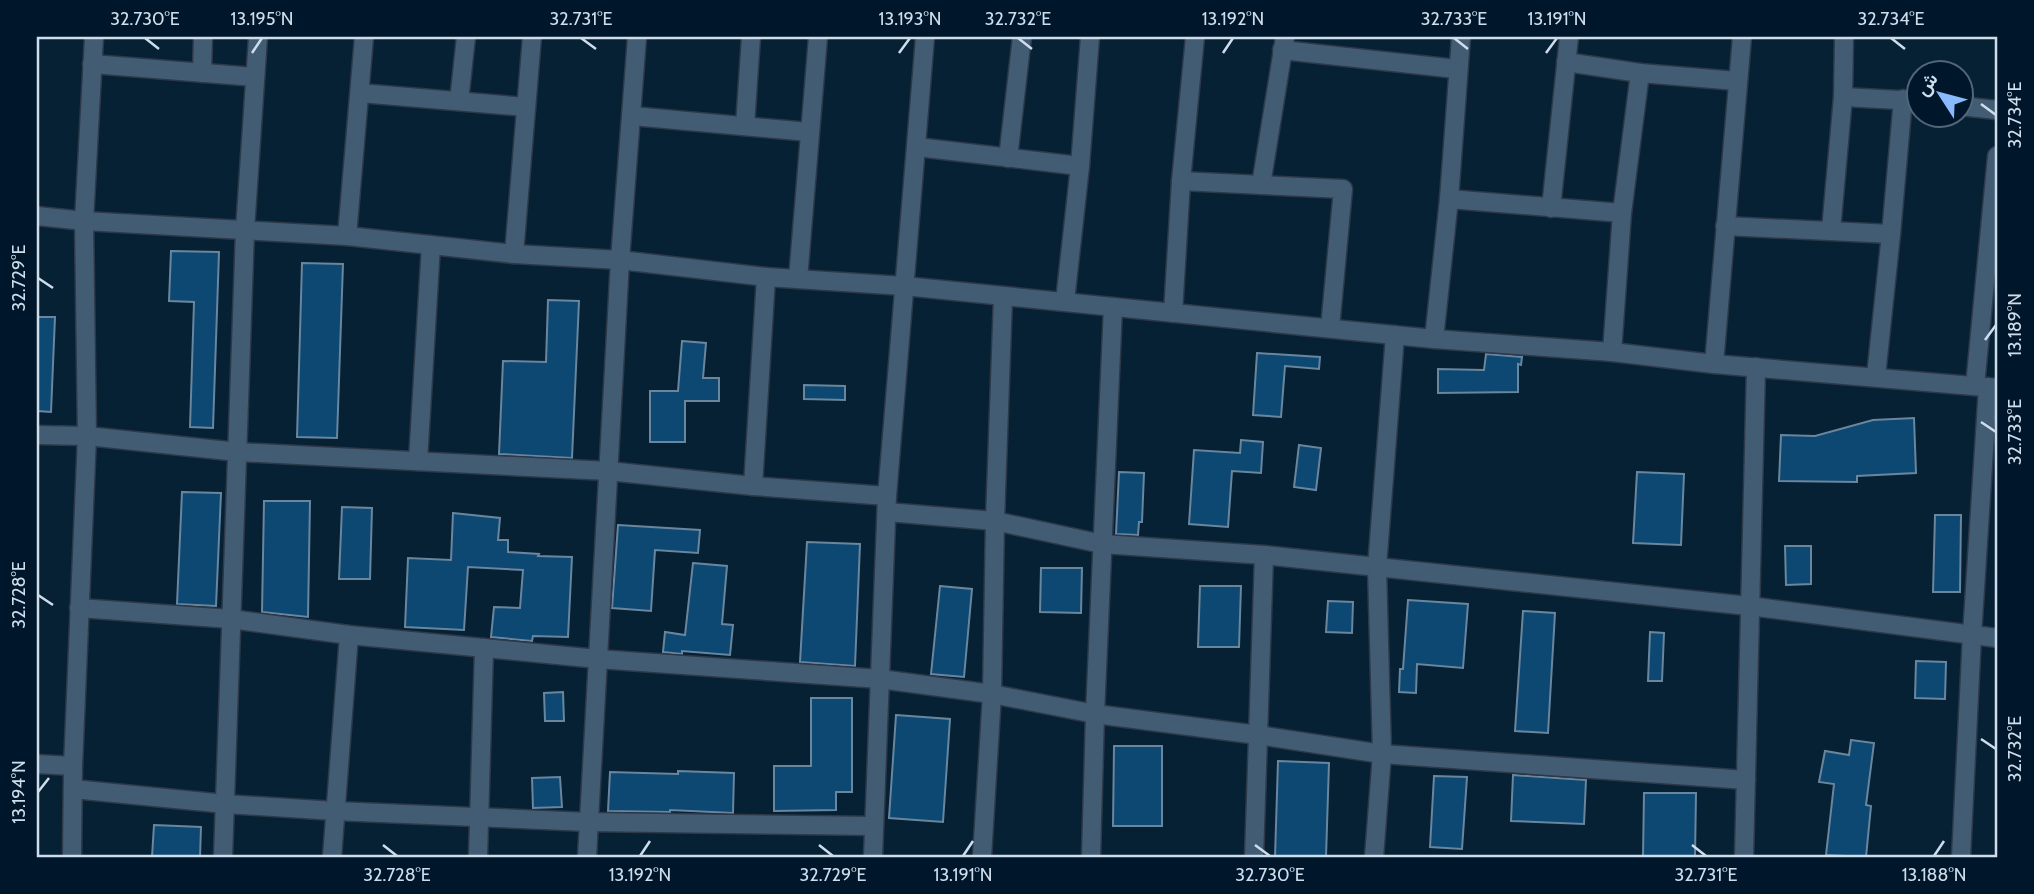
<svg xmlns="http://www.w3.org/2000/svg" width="2034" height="894" font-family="Cabin,Vazirmatn,sans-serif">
	<rect width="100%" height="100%" fill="#062034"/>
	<g fill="#0d4872" stroke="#69869e" stroke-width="2">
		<polygon points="171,251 219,252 213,428 190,427 194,302 169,301"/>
		<polygon points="302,263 343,264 337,438 297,437"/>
		<polygon points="548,300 579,301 572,458 499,454 503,361 546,362"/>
		<polygon points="37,317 55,317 51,412 37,411"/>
		<polygon points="682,341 706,343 703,378 719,378 719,401 685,401 685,442 650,442 650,391 678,391"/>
		<polygon points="1257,353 1320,357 1319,369 1285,366 1281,417 1253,415"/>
		<polygon points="1486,354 1522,357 1521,365 1518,364 1518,392 1438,393 1438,369 1484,370"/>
		<polygon points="804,385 845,386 845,400 804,399"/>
		<polygon points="1914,418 1916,473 1857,476 1857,482 1779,481 1781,435 1815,436 1873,420"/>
		<polygon points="1241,440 1263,442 1261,473 1232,471 1228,527 1189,524 1194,450 1240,453"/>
		<polygon points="1299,445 1321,448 1316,490 1294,487"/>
		<polygon points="1119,472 1144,473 1142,522 1139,522 1138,535 1116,534"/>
		<polygon points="1637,472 1684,474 1681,545 1633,543"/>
		<polygon points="182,492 221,493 216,606 177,604"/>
		<polygon points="264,501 310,501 308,617 262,612"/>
		<polygon points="342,507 372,508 370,579 339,579"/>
		<polygon points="453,513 500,518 498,540 508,540 508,552 539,554 538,556 572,557 568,637 533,636 532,641 491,637 494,607 520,608 523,570 468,567 464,630 405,627 408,558 451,560"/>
		<polygon points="1935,515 1961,515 1960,592 1933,592"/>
		<polygon points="618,525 700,530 698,553 655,550 651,611 612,608"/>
		<polygon points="807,542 860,544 855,666 800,662"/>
		<polygon points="1785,546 1811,546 1811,584 1786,585"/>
		<polygon points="693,563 727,566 722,624 733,625 730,655 682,651 682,654 663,652 665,632 685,635"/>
		<polygon points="1041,568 1082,568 1081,613 1040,612"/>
		<polygon points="940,586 972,589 964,677 931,674"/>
		<polygon points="1200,586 1241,586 1239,647 1198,647"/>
		<polygon points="1408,600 1468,604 1463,668 1417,664 1416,693 1399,692 1400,669 1403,669"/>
		<polygon points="1328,601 1353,602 1352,633 1326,632"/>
		<polygon points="1523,611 1555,613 1548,733 1515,731"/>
		<polygon points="1650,632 1664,633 1662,681 1648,681"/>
		<polygon points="1916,661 1946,662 1945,699 1915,698"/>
		<polygon points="563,692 564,721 545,721 544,693"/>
		<polygon points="811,698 852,698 852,792 836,792 836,810 774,811 774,766 811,766"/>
		<polygon points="896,715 950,719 943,822 889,818"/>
		<polygon points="1851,740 1874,743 1866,805 1871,806 1866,857 1826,855 1834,784 1819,782 1825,751 1849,755"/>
		<polygon points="1114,746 1162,746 1162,826 1113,826"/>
		<polygon points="1278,761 1329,763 1326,857 1275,857"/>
		<polygon points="678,771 734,773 733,813 670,810 670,812 608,811 610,772 678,774"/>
		<polygon points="1513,775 1586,780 1584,824 1511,821"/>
		<polygon points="1434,776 1467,777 1462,849 1430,847"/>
		<polygon points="560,777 562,807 533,808 532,778"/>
		<polygon points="1644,793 1696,793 1695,857 1643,857"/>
		<polygon points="154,825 201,827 200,857 152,857"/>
	</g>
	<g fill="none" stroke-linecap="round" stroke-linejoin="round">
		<defs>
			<g id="minor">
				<polyline points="1282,50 1457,69"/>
				<polyline points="1566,62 1640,73 1737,81"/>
				<polyline points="92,64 255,77"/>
				<polyline points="202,73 203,37"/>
				<polyline points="360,93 526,107"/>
				<polyline points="1843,97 1918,101"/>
				<polyline points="459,101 466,37"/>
				<polyline points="1960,106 1997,110"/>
				<polyline points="632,116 809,132"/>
				<polyline points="745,126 751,37"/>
				<polyline points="917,147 1080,166"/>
				<polyline points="1008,158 1022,37"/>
				<polyline points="1181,181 1343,189 1330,328"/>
				<polyline points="1261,185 1285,37"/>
				<polyline points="1449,199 1622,213"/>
				<polyline points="1551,208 1569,37"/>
				<polyline points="37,216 84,221 347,236 514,254 620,260 766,277 904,286 1434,339 1612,352 1714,364 1997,388"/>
				<polyline points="1725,226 1891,234"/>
				<polyline points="1831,230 1843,97 1844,37"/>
				<polyline points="347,236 364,37"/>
				<polyline points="514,254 532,37"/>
				<polyline points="798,279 818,37"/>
				<polyline points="1065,301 1080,166 1090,37"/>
				<polyline points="1173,313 1181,181 1195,37"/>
				<polyline points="1434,339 1449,199 1461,37"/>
				<polyline points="1612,352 1622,213 1640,73"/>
				<polyline points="1714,364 1742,37"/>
				<polyline points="1876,376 1891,234 1903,99"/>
				<polyline points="1975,386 1997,156"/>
				<polyline points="37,435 87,436 238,452 608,471 753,486 887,496"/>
				<polyline points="418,461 431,245"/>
				<polyline points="753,486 766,277"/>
				<polyline points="887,512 995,521 1102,544 1264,555 1377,567 1749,606 1997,638"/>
				<polyline points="79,608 231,619 349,635 598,659 880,679 992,694 1095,714 1258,735 1382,754 1746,780"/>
				<polyline points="37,764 73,766"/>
				<polyline points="73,789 226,804 335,811 588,822 874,826"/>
				<polyline points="72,857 73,766 87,436 84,221 94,37"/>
				<polyline points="223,857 245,230 258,37"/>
				<polyline points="332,857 349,635"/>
				<polyline points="478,857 484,648"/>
				<polyline points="587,857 620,260 637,37"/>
				<polyline points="873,857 887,496 925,37"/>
				<polyline points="982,857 992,694 995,521 1003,297"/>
				<polyline points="1091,857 1095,714 1113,307"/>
				<polyline points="1254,857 1264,555"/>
				<polyline points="1374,857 1382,754 1377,567 1395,335"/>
				<polyline points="1744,857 1756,367"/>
				<polyline points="1961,857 1972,635 1988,387"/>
			</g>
		</defs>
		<use href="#minor" stroke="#2d3849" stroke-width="21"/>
		<use href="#minor" stroke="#425c74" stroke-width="18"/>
	</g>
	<path fill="none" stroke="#ceddeb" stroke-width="2.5" d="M145 38 159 49M581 38 596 49M1018 38 1032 49M1454 38 1468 49M1891 38 1905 49M252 53 262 38M899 53 910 38M1223 53 1233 38M1546 53 1557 38M1981 104 1996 115M38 278 53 288M1985 340 1996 325M1981 422 1996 432M38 595 53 605M1981 739 1996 749M38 792 49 778M383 845 397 856M819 845 833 856M1255 845 1270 856M1692 845 1706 856M640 856 650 841M963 856 973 841M1934 856 1944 841"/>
	<rect width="2034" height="894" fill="none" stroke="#00162a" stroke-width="77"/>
	<g transform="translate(1940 94) rotate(306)"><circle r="33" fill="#00162a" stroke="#526677" stroke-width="2"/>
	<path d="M0-5L12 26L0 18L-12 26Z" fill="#88bafc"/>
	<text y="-10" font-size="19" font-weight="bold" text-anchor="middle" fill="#ceddeb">ش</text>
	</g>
	<rect x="38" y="38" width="1958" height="818" fill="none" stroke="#ceddeb" stroke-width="2.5"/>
	<g font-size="18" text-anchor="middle" fill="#ceddeb">
		<text x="145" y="25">32.730°E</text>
		<text x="262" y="25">13.195°N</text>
		<text x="581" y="25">32.731°E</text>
		<text x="910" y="25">13.193°N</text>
		<text x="1018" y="25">32.732°E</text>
		<text x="1233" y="25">13.192°N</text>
		<text x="1454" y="25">32.733°E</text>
		<text x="1557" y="25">13.191°N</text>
		<text x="1891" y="25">32.734°E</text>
		<text transform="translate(2015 115) rotate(-90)" y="6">32.734°E</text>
		<text transform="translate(19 278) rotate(-90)" y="6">32.729°E</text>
		<text transform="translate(2015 325) rotate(-90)" y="6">13.189°N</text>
		<text transform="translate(2015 432) rotate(-90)" y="6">32.733°E</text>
		<text transform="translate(19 595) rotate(-90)" y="6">32.728°E</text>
		<text transform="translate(2015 749) rotate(-90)" y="6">32.732°E</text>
		<text transform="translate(19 792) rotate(-90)" y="6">13.194°N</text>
		<text x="397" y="881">32.728°E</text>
		<text x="640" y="881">13.192°N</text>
		<text x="833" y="881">32.729°E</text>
		<text x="963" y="881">13.191°N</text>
		<text x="1270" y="881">32.730°E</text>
		<text x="1706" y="881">32.731°E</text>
		<text x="1934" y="881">13.188°N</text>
	</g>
</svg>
